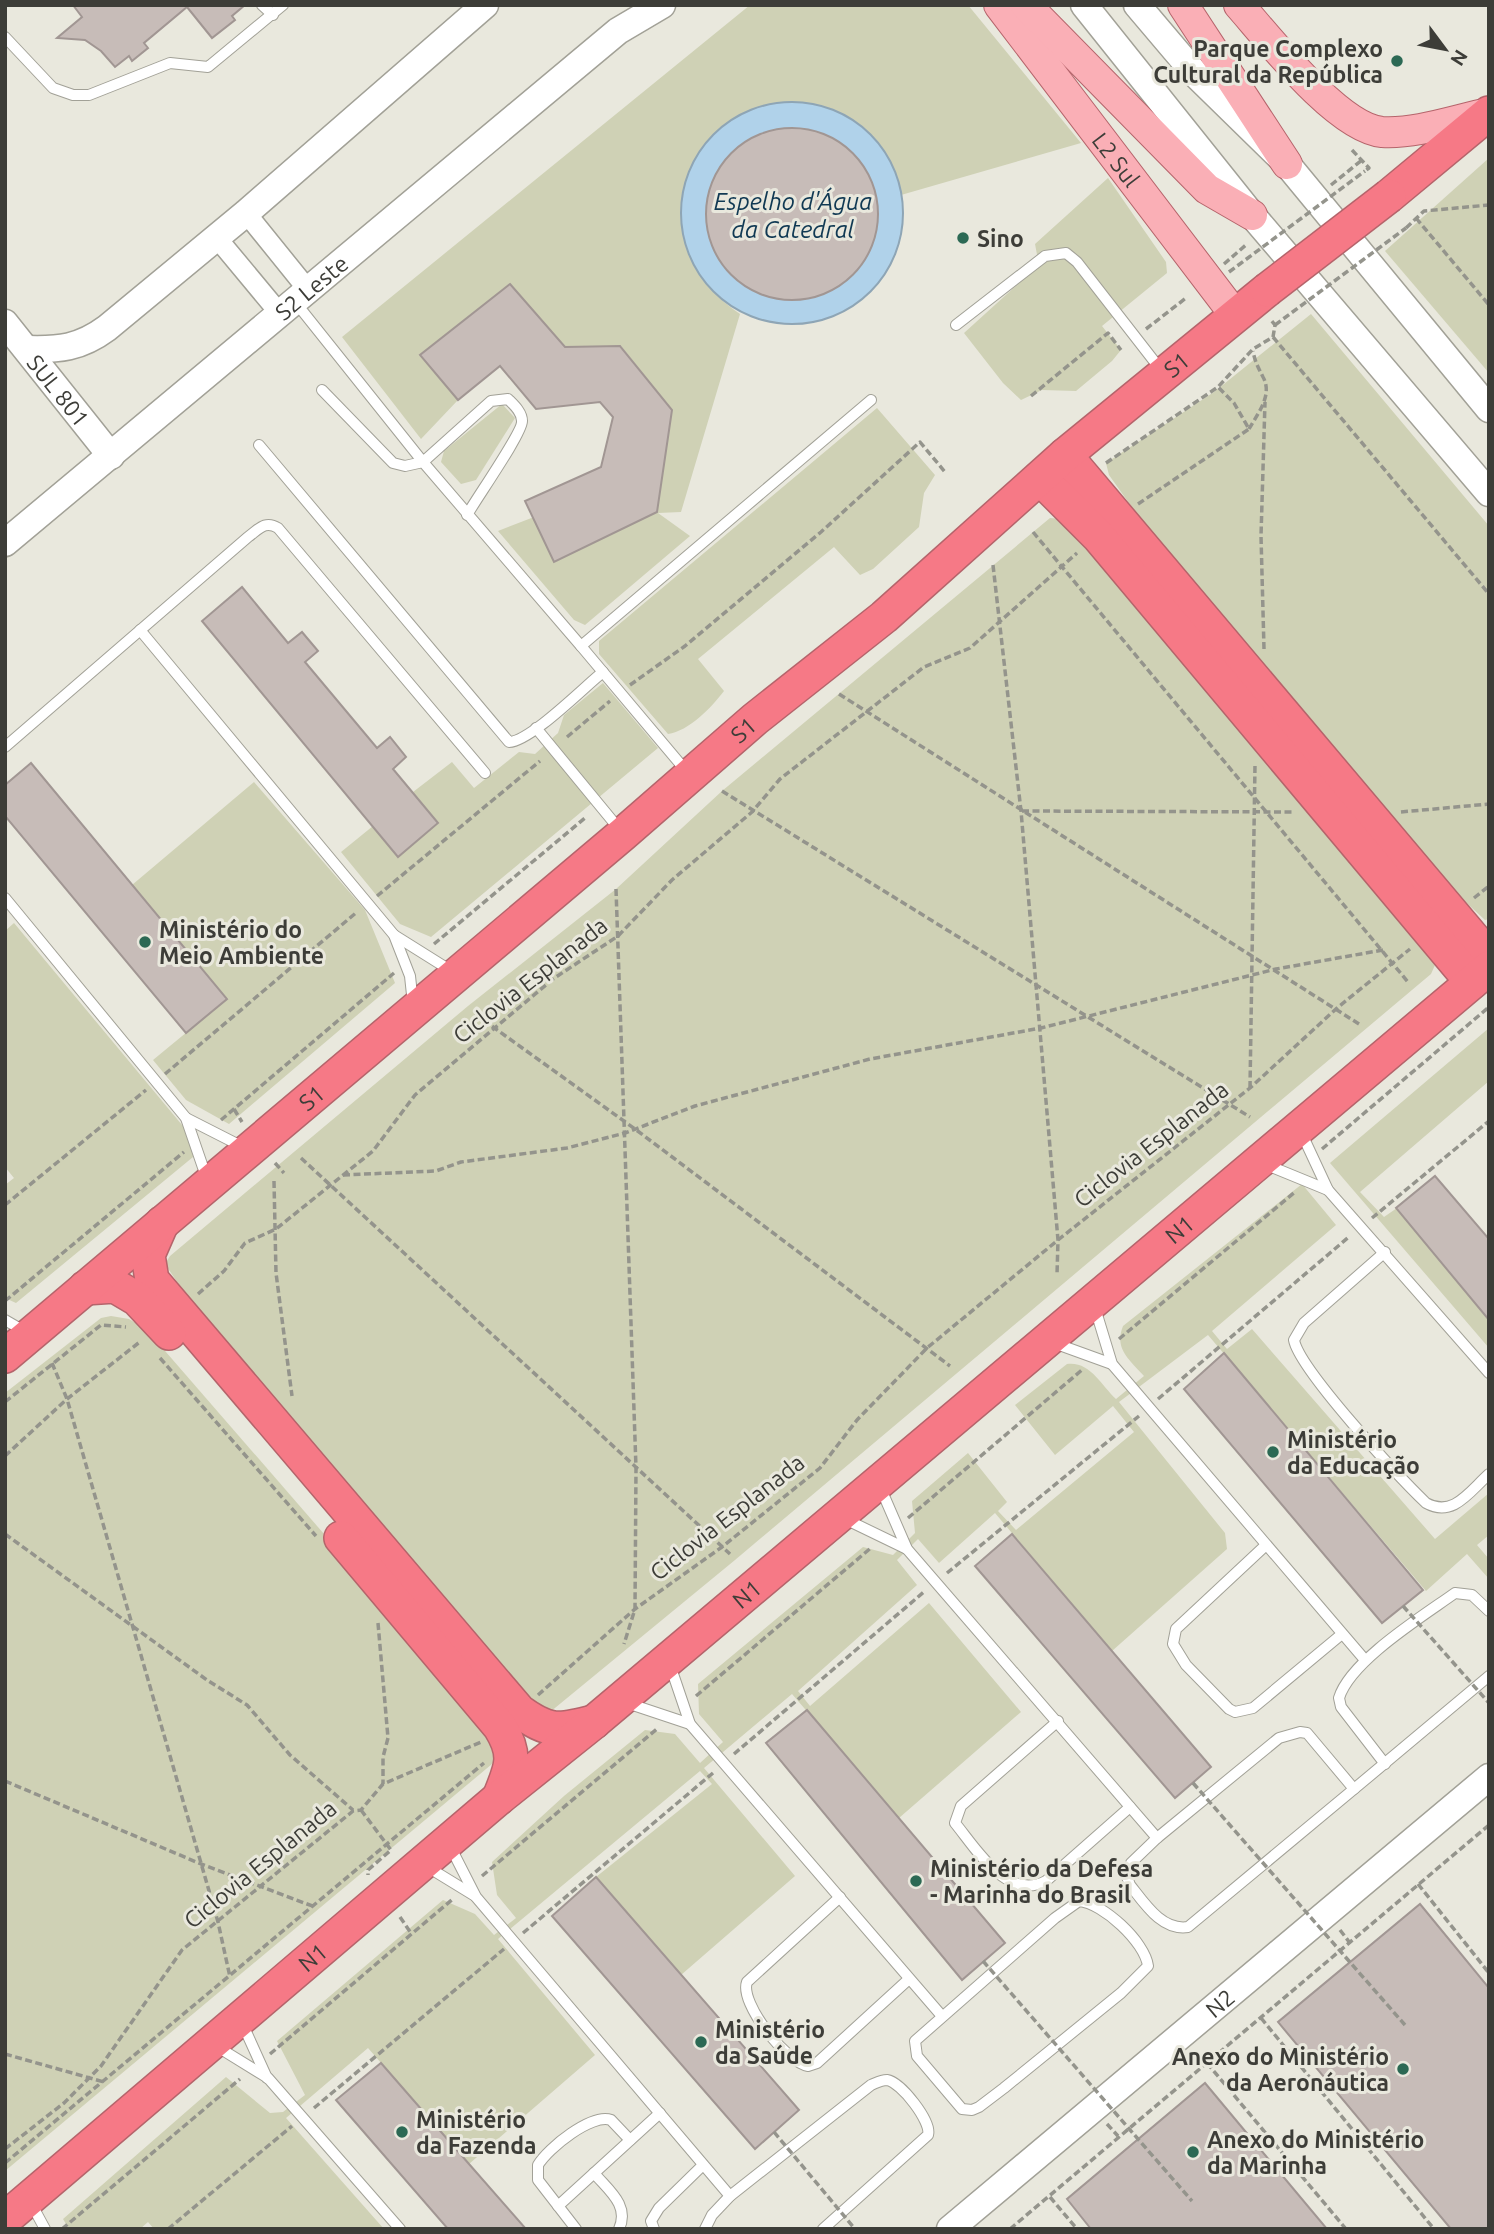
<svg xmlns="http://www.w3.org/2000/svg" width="1494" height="2234" font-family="Ubuntu,sans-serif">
	<rect width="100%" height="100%" fill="#e9e8dd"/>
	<g fill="#cfd1b5">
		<path d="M750 5H968L1081 143 901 195 897 175 689 182C681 245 685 275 740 314L681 512 658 513 690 536 585 625 574 620 498 531 534 517 554 562 657 512 672 410 621 346 565 347 510 284 421 355 458 400 421 439 342 337Z"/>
		<polygon points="1489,158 1489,373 1385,251"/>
		<polygon points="1108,178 1166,262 1167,273 1102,326 1121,350 1112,361 1076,391 1042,390 1021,400 1003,383 964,333 1039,265 1035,244"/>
		<polygon points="1311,314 1489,526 1489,919 1485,920 1432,871 1156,541 1109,475 1106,463 1214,392"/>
		<polygon points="502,404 515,418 476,480 461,484 441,462 444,451"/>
		<path d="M877 408 935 475 924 493 919 527 873 569 860 575 834 547 698 659 724 691C711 708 689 731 668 734L599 654V641Z"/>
		<polygon points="1050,518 1061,519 1106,561 1434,958 1435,965 1431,974 735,1560 544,1717 190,1301 165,1264 170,1256 468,1006 616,889 722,791"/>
		<polygon points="603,683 658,748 431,937 400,924 341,852 373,826 398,856 438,823 413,792 452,762 474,788 519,752 535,754 558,733 564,715"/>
		<polygon points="254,782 365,910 395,983 229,1124 186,1100 153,1060 227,999 132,885"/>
		<polygon points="14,923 192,1137 193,1157 16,1303 5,1298 5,1185 14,1178 5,1167 5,931"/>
		<polygon points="1489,1028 1489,1081 1360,1192 1384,1217 1397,1208 1489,1319 1489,1348 1330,1163"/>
		<path d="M1302 1184 1336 1225 1212 1331 1227 1349 1252 1329 1435 1539 1489 1493V1535L1477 1545 1489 1559V1579L1467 1554 1426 1591 1208 1335 1119 1402 1225 1533 1227 1549 1112 1651 995 1513 939 1563 918 1539 897 1560 917 1585 798 1691 810 1706 929 1603 1021 1712 899 1818 792 1694 704 1768 795 1876 681 1975 596 1877 712 1784 700 1771 498 1939 595 2055 469 2164 368 2048 286 2118 384 2229H154L148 2222 140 2229H69L63 2219 226 2077 270 2113 283 2112 305 2095 277 2041 443 1900 475 1914 494 1935 516 1918 497 1895 492 1862 564 1796 645 1730 675 1734 700 1763 723 1742 699 1714 698 1684 863 1547 893 1555 915 1533 912 1501 968 1453 1007 1502 998 1511 1016 1530 1134 1432 1113 1406 1055 1455 1015 1405 1067 1364C1090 1361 1101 1385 1116 1399L1144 1376C1129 1359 1114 1349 1123 1326Z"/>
		<polygon points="111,1316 129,1319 146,1329 377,1595 447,1681 494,1748 498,1759 5,2171 5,1393 101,1318"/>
	</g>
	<circle fill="#b0d2ea" stroke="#8ea5b5" stroke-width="2" cx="792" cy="213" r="111"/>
	<g fill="#c7bcb8" stroke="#a19693" stroke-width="2">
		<polygon points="73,5 245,5 232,16 235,20 212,38 187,7 144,43 148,48 132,61 129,56 115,67 101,51 85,40 57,38 82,17"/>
		<circle cx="792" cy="214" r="86"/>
		<polygon points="510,284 565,347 620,346 672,410 657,512 554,562 525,501 601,467 613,417 600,402 536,409 500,366 458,400 420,355"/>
		<polygon points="242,587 288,643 302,632 318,651 305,662 377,748 390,737 406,757 393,769 438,823 398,857 202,621"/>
		<polygon points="31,763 227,999 186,1033 5,816 5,785"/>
		<polygon points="1435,1176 1489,1239 1489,1320 1396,1208"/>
		<polygon points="1224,1353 1423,1590 1382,1623 1184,1389"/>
		<polygon points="1012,1534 1211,1767 1175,1798 975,1566"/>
		<polygon points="807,1710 1005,1943 962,1980 766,1743"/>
		<polygon points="596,1877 799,2110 755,2149 552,1916"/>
		<polygon points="1420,1904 1489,1988 1489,2229 1451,2229 1278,2022"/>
		<polygon points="381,2063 469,2164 526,2229 448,2229 336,2100"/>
		<polygon points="1205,2083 1255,2143 1327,2229 1091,2229 1067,2199"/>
	</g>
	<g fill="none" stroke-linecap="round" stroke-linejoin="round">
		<defs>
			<g id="lane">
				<polyline points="262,5 273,15"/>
				<polyline points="5,37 53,88 73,95 89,95 170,63 208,67 283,5"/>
				<path d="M296 303 423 462 491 401 508 399C514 405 522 412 522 421 523 432 476 499 467 515"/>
				<polyline points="956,325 1045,256 1066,253 1077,262 1161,370"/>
				<polyline points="322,390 393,463 405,466 423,462 581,646"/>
				<path d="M259 445 509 742C531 741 584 687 603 672"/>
				<polyline points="140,630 394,935 410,976 413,1004"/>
				<polyline points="536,728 620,830"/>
				<path d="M5 747 248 537C259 529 265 520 278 528L485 773"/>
				<polyline points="687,772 581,646 871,400"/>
				<polyline points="5,898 186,1118 207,1179"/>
				<polyline points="394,935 453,972"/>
				<polyline points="186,1118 245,1148"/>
				<polyline points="1301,1132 1328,1190 1489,1373"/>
				<polyline points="1267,1165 1328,1190"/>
				<path d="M1385 1252 1304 1323 1294 1340C1299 1369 1400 1478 1426 1503 1453 1518 1469 1492 1489 1474"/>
				<polyline points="1095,1308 1112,1364 1365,1660"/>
				<polyline points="5,1320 24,1331"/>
				<polyline points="1054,1343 1112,1364"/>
				<polyline points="881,1489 907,1549 1157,1838"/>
				<polyline points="845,1519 907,1549"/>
				<polyline points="1266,1545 1176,1629 1173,1644 1186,1665 1229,1709 1235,1712 1253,1708 1342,1634"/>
				<polyline points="670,1665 690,1724 941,2015"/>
				<polyline points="627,1703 690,1724"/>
				<path d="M1058 1721 961 1806 955 1823C977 1850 1007 1901 1046 1881L1130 1807"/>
				<path d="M1300 1732 1307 1733 1354 1789 1188 1927C1162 1931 1145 1904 1130 1885L1127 1877 1131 1863 1157 1838 1279 1738Z"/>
				<path d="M1385 1764 1341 1707 1339 1698C1350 1661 1423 1616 1455 1593L1472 1595 1489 1611"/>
				<polyline points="1354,1789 1489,1676"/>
				<polyline points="451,1848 476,1897 730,2196"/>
				<polyline points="426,1866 475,1896"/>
				<path d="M840 1897 747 1982C739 2003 787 2063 808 2066L817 2063 909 1979"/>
				<path d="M1079 1901C1103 1903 1145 1942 1148 1966L1121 1993 1004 2088 979 2107 972 2110 962 2109 917 2056 915 2041 1055 1918Z"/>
				<polyline points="243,2025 267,2078"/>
				<polyline points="216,2046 268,2078 400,2229"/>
				<path d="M594 2173C608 2190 630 2205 619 2229"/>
				<polyline points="32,2205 45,2229"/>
				<polyline points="558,2206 660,2113"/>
				<path d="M576 2229 538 2180V2165C548 2148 592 2113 611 2120L630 2140"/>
				<polyline points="654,2229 651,2221 659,2208 703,2165"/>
				<path d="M705 2229 712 2215 730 2196 871 2085C876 2083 881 2080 887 2080 901 2082 932 2122 928 2135L823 2229"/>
			</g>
			<g id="street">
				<polyline points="246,213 309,291"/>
				<polyline points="217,238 281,315"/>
			</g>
			<g id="secondary">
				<polyline points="1084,5 1252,215 1489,493"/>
				<polyline points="1137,5 1198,77 1287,164 1489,409"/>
				<path id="s1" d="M5 323 111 456"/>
				<path d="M27 349C59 350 80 348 107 328L246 213 485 5"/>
				<path id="s2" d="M5 543 618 31 662 5"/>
				<path id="s3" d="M950 2229 1489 1777"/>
			</g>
			<g id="primary">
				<path id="s4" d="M999 5 1235 315"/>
				<polyline points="1026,5 1207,189 1252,215"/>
				<polyline points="1183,5 1287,164"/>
				<path d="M1239 5C1269 39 1338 128 1382 132 1417 134 1455 120 1489 113"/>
			</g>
			<g id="highway">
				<polyline points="1389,196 1489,113"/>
				<polyline points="1065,455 1489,957"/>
				<polyline points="1040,478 1098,536 1472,982"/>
				<path d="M162 1223 148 1255 152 1280 519 1711C549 1733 559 1731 594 1722"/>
				<polyline points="85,1288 115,1286 137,1299 169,1333"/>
				<path id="s5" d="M5 1356 623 834 755 719 884 617 1065 455 1267 290"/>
				<path d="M341 1538 500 1727C518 1756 511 1768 499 1798"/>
				<path id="s6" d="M5 2219 499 1798 594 1722 1489 968"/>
			</g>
		</defs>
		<use href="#lane" stroke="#a2a197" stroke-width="12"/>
		<use href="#street" stroke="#a2a197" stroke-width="22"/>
		<use href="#secondary" stroke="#a2a197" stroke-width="29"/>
		<use href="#primary" stroke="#b5646b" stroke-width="32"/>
		<use href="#highway" stroke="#b5646b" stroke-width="36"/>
		<g stroke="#94948c" stroke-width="3.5" stroke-dasharray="7 3.5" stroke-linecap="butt">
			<polyline points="1352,150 1369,168 1365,171"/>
			<polyline points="1331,185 1362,160"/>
			<polyline points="1416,218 1489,305"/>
			<polyline points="1406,228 1424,211 1489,205"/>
			<polyline points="1224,264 1247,244"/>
			<polyline points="1146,329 1186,298"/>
			<polyline points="1273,337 1489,594"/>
			<polyline points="1031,396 1108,333 1121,350"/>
			<path d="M1249 429C1258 413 1273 395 1263 377 1258 367 1255 362 1253 351"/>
			<polyline points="1106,463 1218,387 1253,349 1273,337 1275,325 1271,320"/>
			<polyline points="1138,504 1249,429 1234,403 1218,387"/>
			<polyline points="1033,532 1408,982"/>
			<polyline points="993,565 1021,811 1058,1240 1057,1275"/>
			<polyline points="1264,649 1261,536 1265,402"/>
			<polyline points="630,685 685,646 821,532 920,442 945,472"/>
			<polyline points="839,694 1359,1024"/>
			<polyline points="567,737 610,701"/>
			<polyline points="722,791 1250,1117"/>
			<polyline points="1022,811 1295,812"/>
			<polyline points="1401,812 1489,804"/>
			<polyline points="616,889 636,1468 635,1609 624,1644"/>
			<polyline points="377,896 540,761"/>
			<polyline points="1474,898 1489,886"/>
			<polyline points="434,944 585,818"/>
			<polyline points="475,1014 635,1129 950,1366"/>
			<polyline points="165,1074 357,912"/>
			<polyline points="1250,1088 1255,765"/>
			<polyline points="234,1109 242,1122"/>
			<polyline points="221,1120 394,973"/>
			<polyline points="1322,1149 1489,1007"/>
			<polyline points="301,1158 730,1554"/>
			<polyline points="275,1163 284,1173"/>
			<polyline points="343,1175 436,1171 461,1162 567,1148 625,1133 695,1106 870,1059 1041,1028 1276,969 1383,950"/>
			<polyline points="274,1181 276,1273 292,1396"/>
			<polyline points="5,1205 146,1090"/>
			<polyline points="1372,1218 1489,1121"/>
			<polyline points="198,1294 224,1271 245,1243 276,1229 373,1151 415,1095 553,979 618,936 672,880 752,812 780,779 924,667 970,648 1077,553"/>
			<polyline points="5,1301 184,1152"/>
			<polyline points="1119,1339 1295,1192"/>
			<polyline points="160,1358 316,1536"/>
			<polyline points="52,1363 67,1399 218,1922 230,1977"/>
			<polyline points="1158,1399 1350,1236"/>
			<polyline points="5,1402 101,1325 126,1327"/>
			<polyline points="5,1456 67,1399 141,1341"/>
			<polyline points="908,1518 1083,1369"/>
			<polyline points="5,1534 207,1680 247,1705 290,1755 353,1810"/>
			<polyline points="947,1573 1139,1416"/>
			<polyline points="378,1623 388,1738 383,1757 383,1784"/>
			<polyline points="538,1695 635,1609 722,1547 820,1468 857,1420 927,1348 1058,1240 1250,1088 1337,1008 1410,949"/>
			<polyline points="696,1696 872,1547"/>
			<polyline points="734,1754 925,1591"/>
			<polyline points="5,1781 201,1864 315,1907"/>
			<polyline points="361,1810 391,1850 368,1870 368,1875"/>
			<polyline points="482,1876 658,1728"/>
			<polyline points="1418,1884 1489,1973"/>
			<polyline points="400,1917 411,1933"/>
			<polyline points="1340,1930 1350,1943"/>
			<polyline points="523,1933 713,1773"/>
			<polyline points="1261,2018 1434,2229"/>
			<polyline points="5,2054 104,2082"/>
			<polyline points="270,2054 454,1898"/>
			<polyline points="1207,2063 1346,2229"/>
			<polyline points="314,2108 504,1949"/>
			<polyline points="1107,2124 1118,2136"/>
			<polyline points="5,2149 64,2103 101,2066 182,1950 353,1811 361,1810 383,1784 481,1742"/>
			<polyline points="5,2163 484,1763"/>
			<polyline points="1050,2197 1077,2229"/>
			<polyline points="62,2229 240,2079"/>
			<polyline points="168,2229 292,2126"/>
			<polyline points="1010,2229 1489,1825"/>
		</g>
		<use href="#lane" stroke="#fff" stroke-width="10"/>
		<use href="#street" stroke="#fff" stroke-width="19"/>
		<use href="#secondary" stroke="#fff" stroke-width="26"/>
		<use href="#primary" stroke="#faafb6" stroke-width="30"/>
		<use href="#highway" stroke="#f67986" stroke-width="33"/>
		<defs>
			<polyline id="highway-bridge" points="1267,290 1389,196"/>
		</defs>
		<use href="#highway-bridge" stroke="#b5646b" stroke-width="36" stroke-linecap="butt"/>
		<g stroke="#94948c" stroke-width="3.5" stroke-dasharray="7 3.5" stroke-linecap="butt">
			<polyline points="1229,272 1365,171"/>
			<polyline points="1275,325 1406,228"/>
			<polyline points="1403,1606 1489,1703"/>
			<polyline points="1193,1783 1405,2025"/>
			<polyline points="983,1961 1192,2201"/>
			<polyline points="774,2132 855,2229"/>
		</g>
		<use href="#highway-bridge" stroke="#f67986" stroke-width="33"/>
	</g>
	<g fill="#2c6954" stroke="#e9e8dd" stroke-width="2.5">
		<circle cx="1397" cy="61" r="7"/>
		<circle cx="963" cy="238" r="7"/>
		<circle cx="145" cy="942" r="7"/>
		<circle cx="1273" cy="1452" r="7"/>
		<circle cx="916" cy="1881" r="7"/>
		<circle cx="701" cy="2042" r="7"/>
		<circle cx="1403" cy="2069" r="7"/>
		<circle cx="402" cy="2132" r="7"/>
		<circle cx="1193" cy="2152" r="7"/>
	</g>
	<g text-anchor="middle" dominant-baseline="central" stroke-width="6" stroke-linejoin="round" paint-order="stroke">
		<g font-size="23" font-weight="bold" fill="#3d3d38" stroke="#e9e8dd" text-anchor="start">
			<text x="1383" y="48" text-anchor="end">Parque Complexo<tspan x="1383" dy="26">Cultural da República</tspan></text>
			<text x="977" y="238">Sino</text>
			<text x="159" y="929">Ministério do<tspan x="159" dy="26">Meio Ambiente</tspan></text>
			<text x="1287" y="1439">Ministério<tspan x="1287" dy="26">da Educação</tspan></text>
			<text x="930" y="1868">Ministério da Defesa<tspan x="930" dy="26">- Marinha do Brasil</tspan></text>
			<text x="715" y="2029">Ministério<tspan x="715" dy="26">da Saúde</tspan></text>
			<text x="1389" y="2056" text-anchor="end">Anexo do Ministério<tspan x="1389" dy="26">da Aeronáutica</tspan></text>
			<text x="416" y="2119">Ministério<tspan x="416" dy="26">da Fazenda</tspan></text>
			<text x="1207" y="2139">Anexo do Ministério<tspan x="1207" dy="26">da Marinha</tspan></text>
		</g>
		<g font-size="23" fill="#3d3d38" stroke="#e9e8dd">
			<text stroke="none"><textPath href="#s4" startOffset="194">L2 Sul</textPath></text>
			<text stroke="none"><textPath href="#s2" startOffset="399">S2 Leste</textPath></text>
			<text stroke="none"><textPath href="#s5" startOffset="1535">S1</textPath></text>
			<text stroke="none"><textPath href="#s1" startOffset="86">SUL 801</textPath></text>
			<text stroke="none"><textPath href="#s5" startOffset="968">S1</textPath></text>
			<text transform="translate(530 980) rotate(-38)">Ciclovia Esplanada</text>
			<text stroke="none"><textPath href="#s5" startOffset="401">S1</textPath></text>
			<text transform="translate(1151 1144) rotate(-38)">Ciclovia Esplanada</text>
			<text stroke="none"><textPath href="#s6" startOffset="1536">N1</textPath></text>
			<text transform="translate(727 1517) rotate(-38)">Ciclovia Esplanada</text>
			<text stroke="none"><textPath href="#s6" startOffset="970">N1</textPath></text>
			<text transform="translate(260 1864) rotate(-39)">Ciclovia Esplanada</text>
			<text stroke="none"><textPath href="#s6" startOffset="404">N1</textPath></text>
			<text stroke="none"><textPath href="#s3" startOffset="352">N2</textPath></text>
		</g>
		<g font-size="24" font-style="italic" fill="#103953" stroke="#e9e8dd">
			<text x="793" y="201">Espelho d'Água<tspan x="793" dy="28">da Catedral</tspan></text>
		</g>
	</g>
	<rect width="1494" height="2234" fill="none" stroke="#3d3d38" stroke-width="14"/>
	<g transform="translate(1445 49) rotate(122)" stroke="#e9e8dd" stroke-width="5" paint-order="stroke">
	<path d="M0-5L12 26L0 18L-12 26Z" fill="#3d3d38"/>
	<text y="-10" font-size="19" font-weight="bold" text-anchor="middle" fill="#3d3d38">N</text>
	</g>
</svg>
